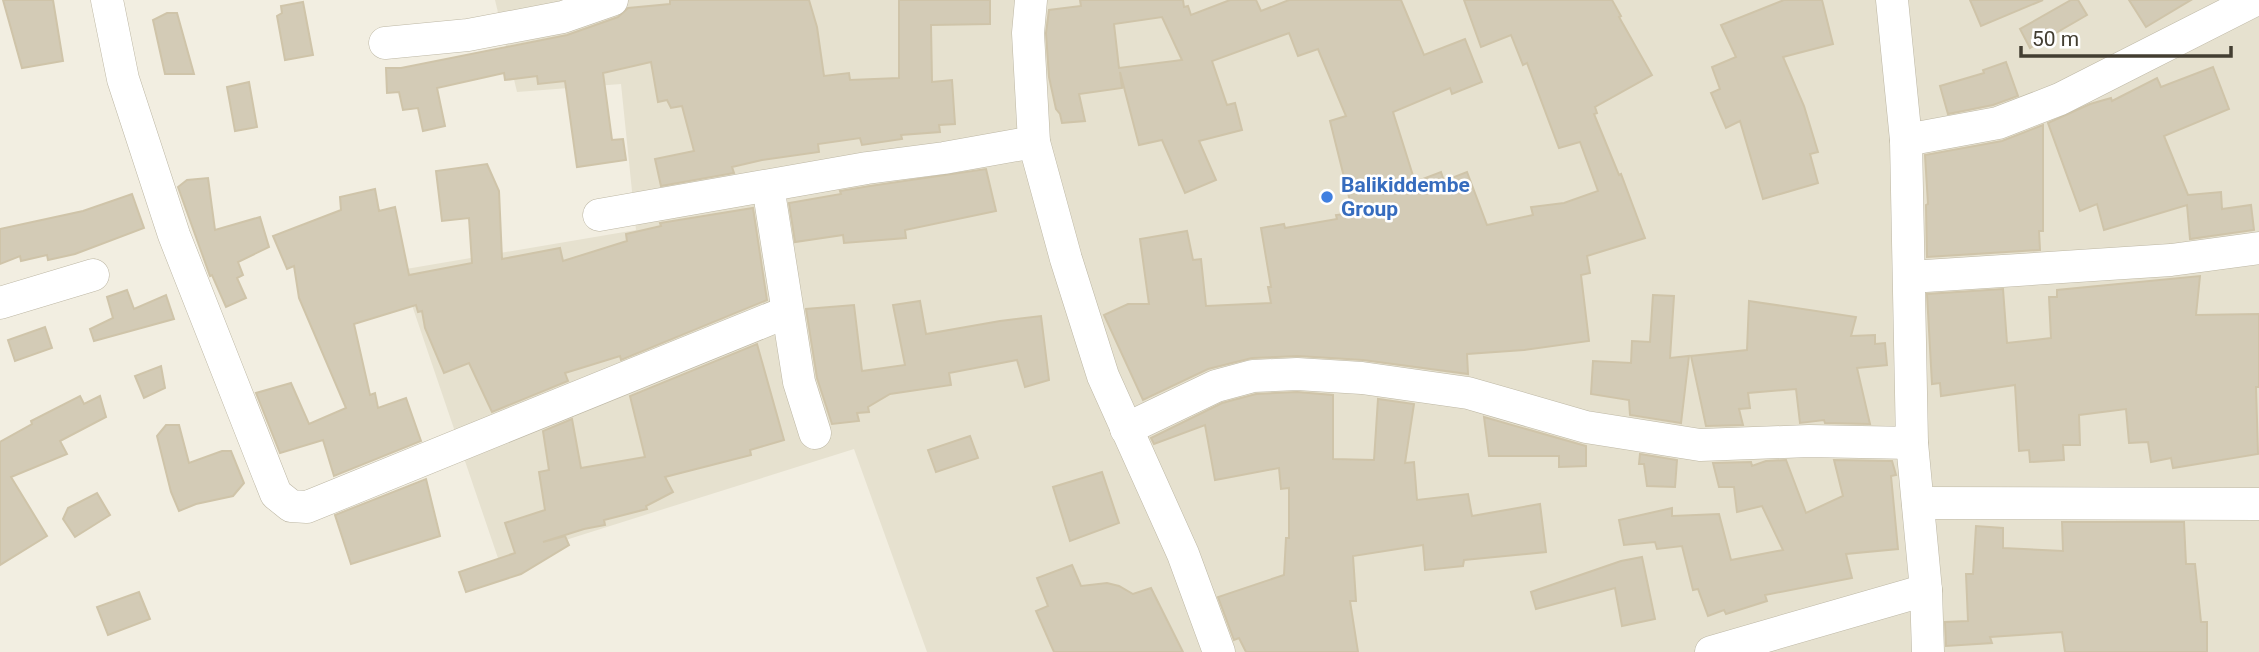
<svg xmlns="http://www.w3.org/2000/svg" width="2259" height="652" font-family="Roboto,sans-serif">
	<rect width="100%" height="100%" fill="#f2eee1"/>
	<polygon fill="#e6e1cf" points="495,0 2259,0 2259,652 927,652 854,449 499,561 400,270 636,230 621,84 517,92"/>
	<g fill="#d3cbb6" stroke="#cfc4a9" stroke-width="2" fill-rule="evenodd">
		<polygon points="3,0 53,0 63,61 22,68"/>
		<polygon points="670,0 809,0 817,27 824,76 849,73 850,80 899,78 899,0 990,0 990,24 931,25 932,82 952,80 955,124 939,125 940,132 901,135 902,139 862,145 860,138 818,144 819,152 762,160 732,167 734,173 661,186 655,159 694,151 682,106 671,108 667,100 658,102 651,62 603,73 612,140 623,139 626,160 577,167 565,81 538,84 537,76 505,80 504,73 437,88 445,126 423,131 418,108 403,110 399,92 387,93 386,68 401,68 567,35 618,17 628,8 670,4"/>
		<path d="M1080 0H1183L1184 7 1188 6 1191 15 1230 0H1256L1261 11 1289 0H1401L1424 55 1465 39 1482 82 1452 94 1450 88 1393 112 1415 182 1441 172 1444 181 1467 172 1487 225 1533 215 1531 207 1564 203 1598 191 1580 142 1559 148 1527 63 1523 65 1511 35 1481 47 1464 0H1612L1621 16 1619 17 1652 75 1595 107 1597 113 1594 114 1619 175 1621 174 1645 238 1587 256 1590 273 1581 275 1589 341 1524 350 1467 354 1468 374 1363 360 1298 356 1252 358 1208 369 1143 400 1104 315 1128 304H1149L1140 239 1187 231 1193 260 1201 259 1206 306 1271 303 1268 287H1271L1261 228 1284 224 1285 228 1337 219 1336 215 1353 213 1330 121 1346 116 1318 49 1298 56 1289 33 1212 61 1227 105 1235 103 1242 130 1199 141 1216 180 1185 193 1162 140 1139 145 1120 72 1122 88 1079 94 1085 121 1062 123 1060 114 1056 109 1049 77 1046 33 1049 10 1081 6ZM1162 17 1182 60 1119 68 1114 24Z"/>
		<polygon points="1784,0 1822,0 1833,44 1783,57 1804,106 1818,152 1810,154 1818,183 1763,199 1740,121 1726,128 1711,93 1720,89 1712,67 1736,57 1721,25"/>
		<polygon points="1970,0 2043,0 1981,26"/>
		<polygon points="2071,0 2078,0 2087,15 2030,48 2020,29"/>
		<polygon points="2129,0 2191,0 2146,27"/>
		<polygon points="303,2 313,55 285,60 277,16 282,13 281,6"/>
		<polygon points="167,13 177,13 194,74 165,74 153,20"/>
		<polygon points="2006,62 2018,96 1993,105 1948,114 1940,86 1984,73 1983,70"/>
		<polygon points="2213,67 2229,109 2164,136 2188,195 2221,192 2222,209 2251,205 2254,230 2190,239 2187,205 2104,230 2097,204 2080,211 2048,123 2090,104 2111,98 2112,101 2157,78 2161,87"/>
		<polygon points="249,82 257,127 235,131 227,87"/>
		<polygon points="2043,125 2043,231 2039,231 2040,250 1927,257 1926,205 1928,204 1925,155 2002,141"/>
		<polygon points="487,164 499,191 502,259 560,248 563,261 627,241 626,234 661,226 660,223 753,208 767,300 621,360 620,356 565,373 568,381 492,412 469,363 444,373 425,328 422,311 418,312 416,305 354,324 370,395 375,393 378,408 406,398 421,441 334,476 323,440 280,453 256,393 291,383 309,424 346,408 299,298 294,266 287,269 273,236 341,210 340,197 375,189 379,211 395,207 409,275 472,263 469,218 442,221 436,171"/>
		<polygon points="986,169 996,211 905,230 906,238 844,243 843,235 795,242 789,203 841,194 840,191 870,186"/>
		<polygon points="208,178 215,230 260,217 269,247 238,262 243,275 237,278 246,298 226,307 212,275 210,276 178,187 187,180"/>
		<polygon points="132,194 144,228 75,254 48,260 47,255 21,261 20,256 0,264 0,229 83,211"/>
		<polygon points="2200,276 2196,315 2259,314 2259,387 2256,387 2258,454 2173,468 2171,458 2151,462 2148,442 2129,443 2126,409 2079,415 2080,445 2063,445 2064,460 2030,462 2029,450 2019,451 2015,385 1941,396 1940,383 1932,384 1927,294 2003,289 2007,343 2051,338 2049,297 2057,297 2057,290"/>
		<polygon points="127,290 134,309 166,295 174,319 94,341 90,329 113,318 107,297"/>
		<polygon points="1653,295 1674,296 1670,358 1689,356 1681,423 1630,415 1629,400 1591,394 1593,361 1631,363 1632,341 1650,342"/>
		<polygon points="920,301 926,334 1000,321 1041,316 1049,380 1025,387 1017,360 949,373 951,385 890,394 868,407 869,412 857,413 859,421 832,424 817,378 806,309 854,305 862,371 905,365 893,305"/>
		<polygon points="1749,301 1856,317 1851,336 1875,335 1875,344 1885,343 1887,365 1857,368 1870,424 1825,423 1824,420 1800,423 1796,389 1748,393 1750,408 1739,409 1743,425 1706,426 1691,356 1747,350"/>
		<polygon points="45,327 52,348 15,361 8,340"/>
		<polygon points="757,344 784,440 750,450 751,455 665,477 673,492 646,506 647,509 604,520 605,525 584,529 543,542 565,536 569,545 521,574 466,592 459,572 515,553 505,523 545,510 539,472 549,470 543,431 572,419 581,468 645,457 630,396"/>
		<polygon points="161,366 165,388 144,398 135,376"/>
		<polygon points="1297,392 1333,395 1333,459 1374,460 1378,399 1414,404 1405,463 1414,462 1417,500 1468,494 1472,516 1540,504 1546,552 1464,560 1463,566 1425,570 1423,545 1353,556 1356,601 1350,601 1358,652 1246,652 1239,638 1234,640 1218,597 1284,575 1286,538 1289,538 1289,488 1281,489 1279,468 1215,480 1205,425 1154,444 1151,438 1222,403 1256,394"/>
		<polygon points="80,396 84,404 100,396 106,417 60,441 67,454 11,477 47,536 0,565 0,442 32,424 31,421"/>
		<polygon points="1484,417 1586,446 1586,466 1559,467 1559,456 1489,456"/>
		<polygon points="166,425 179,425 189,463 222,451 231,451 244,483 233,496 196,504 179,511 171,492 157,436"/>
		<polygon points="970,436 978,458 936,472 928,450"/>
		<polygon points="1640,454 1677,460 1675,487 1647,486 1644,464 1639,464"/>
		<polygon points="1786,460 1806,513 1843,496 1834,460 1892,461 1896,475 1891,476 1898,549 1846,554 1852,578 1765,595 1767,601 1726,614 1724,610 1708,616 1698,589 1693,590 1682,546 1657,549 1655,542 1624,545 1619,520 1672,508 1672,516 1719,514 1731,560 1783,550 1762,506 1737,512 1734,487 1719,487 1713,463 1751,462 1752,466 1766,461"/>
		<polygon points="1102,472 1119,523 1070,541 1053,487"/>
		<polygon points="426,479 440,536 351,564 335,515"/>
		<polygon points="97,493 110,515 75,537 63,519 68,508"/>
		<polygon points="2062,522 2184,522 2186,564 2195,564 2201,622 2207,622 2207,652 2065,652 2062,632 1990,637 1992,643 1946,646 1945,622 1968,621 1966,574 1973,574 1976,526 2003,528 2003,548 2063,551"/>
		<polygon points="1642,557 1655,619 1622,626 1615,588 1536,609 1531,592 1621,561"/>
		<polygon points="1072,565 1081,586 1107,583 1119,586 1133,594 1151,588 1183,652 1054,652 1036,611 1048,606 1037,578"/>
		<polygon points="139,592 150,619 108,635 97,607"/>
	</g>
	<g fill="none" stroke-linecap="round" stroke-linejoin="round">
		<defs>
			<g id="minor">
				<polyline points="107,0 123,79 174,235 276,494 291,506 307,507 787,312"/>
				<polyline points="1031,0 1028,33 1034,142 1066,259 1103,376 1183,554 1219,652"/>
				<polyline points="1892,0 1906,140 1912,443 1926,590 1928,652"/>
				<polyline points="385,43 468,35 563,17 612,0"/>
				<polyline points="1906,140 1998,123 2060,99 2255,0"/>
				<polyline points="768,186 799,382 815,433"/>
				<polyline points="599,215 867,168 944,158 1034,142"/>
				<polyline points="1910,277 2171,260 2259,248"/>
				<polyline points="0,303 93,275"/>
				<polyline points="1126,429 1216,386 1253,376 1297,374 1362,378 1468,393 1586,427 1700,445 1809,441 1912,443"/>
				<polyline points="1918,503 2259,504"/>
				<polyline points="1711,652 1926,590"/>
			</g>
		</defs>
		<use href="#minor" stroke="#bdb7a4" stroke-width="33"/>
		<use href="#minor" stroke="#fff" stroke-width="32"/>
	</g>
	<circle fill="#3f7fe0" stroke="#fff" stroke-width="2.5" cx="1327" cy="197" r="7"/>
	<g text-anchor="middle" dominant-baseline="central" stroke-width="5" stroke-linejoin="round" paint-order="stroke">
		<g font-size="21" font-weight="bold" fill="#366cbe" stroke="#fff" text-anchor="start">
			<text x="1341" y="185">Balikiddembe<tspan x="1341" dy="24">Group</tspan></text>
		</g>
	</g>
	<path d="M2021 46v10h210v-10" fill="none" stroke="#433e32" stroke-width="3.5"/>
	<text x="2032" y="46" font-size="21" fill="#433e32" stroke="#ffffff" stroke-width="5" paint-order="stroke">50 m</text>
</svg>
